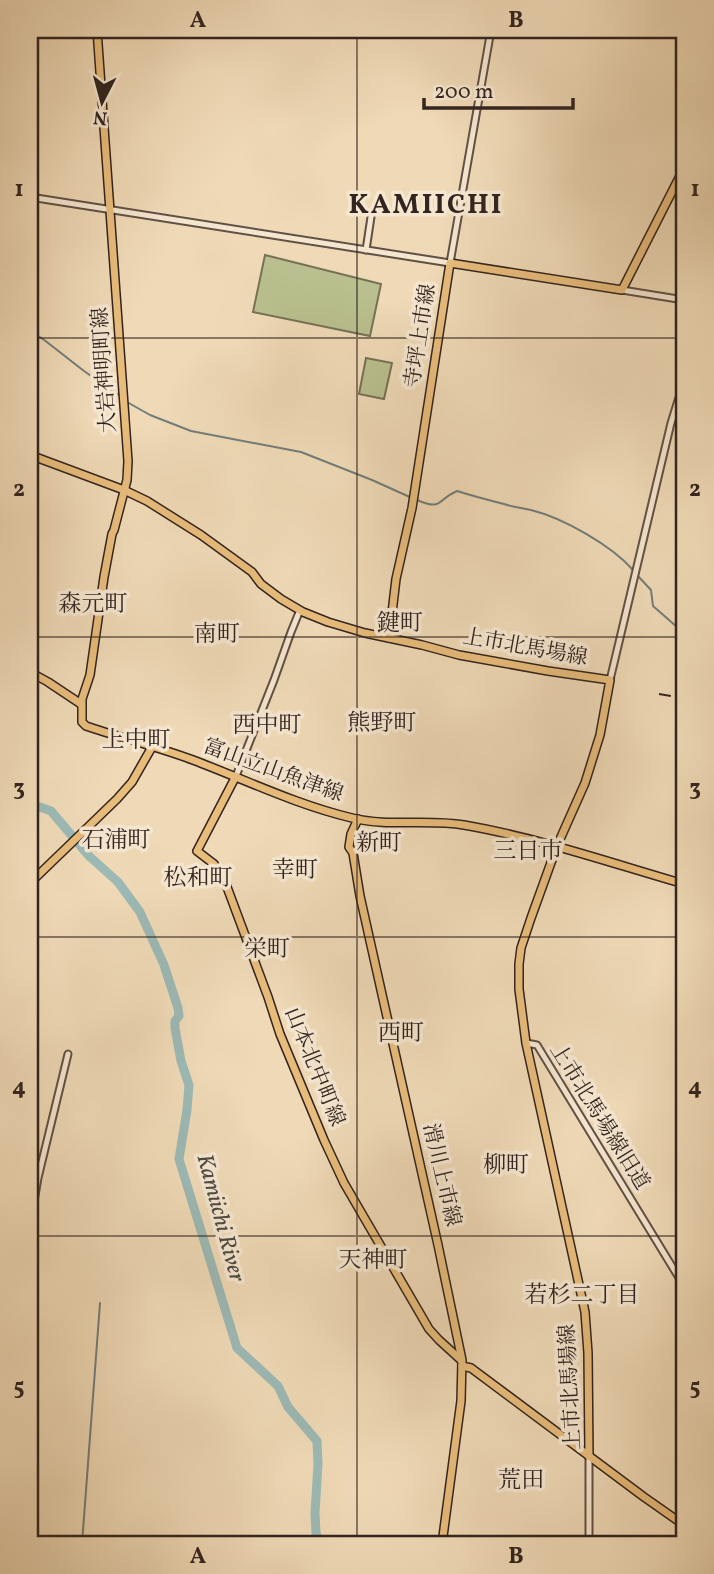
<svg xmlns="http://www.w3.org/2000/svg" width="714" height="1574" font-family="Vollkorn,'Noto Serif JP',serif">
	<rect width="100%" height="100%" fill="#efd9b6"/>
	<filter id="stains"><feTurbulence type="fractalNoise" baseFrequency=".00286" numOctaves="4"/><feColorMatrix values="0 0 0 0 .2 0 0 0 0 .09 0 0 0 0 .02 0 0 0 .5 -.17"/></filter>
	<radialGradient id="worn" r=".72"><stop offset=".6" stop-color="#630" stop-opacity="0"/><stop offset="1" stop-color="#630" stop-opacity=".3"/></radialGradient>
	<g fill="#b9bf8e" stroke="#767256" stroke-width="2">
		<polygon points="265,255 381,284 370,336 253,312"/>
		<polygon points="366,358 392,363 384,399 359,394"/>
	</g>
	<g fill="none" stroke-linecap="round" stroke-linejoin="round">
		<g stroke="#727d79" stroke-width="2">
			<polyline points="30,332 43,339 84,371 120,396"/>
			<polyline points="127,402 150,415 191,431 301,452 372,480 412,498"/>
			<path d="M417 500C443 511 436 500 457 491 473 496 488 500 504 504 513 507 522 508 531 510 563 518 611 545 633 570"/>
			<polyline points="637,575 651,590 653,606 677,627 684,637"/>
			<polyline points="82,1544 100,1303"/>
		</g>
		<polyline stroke="#9cb9b5" stroke-width="9" points="30,799 37,806 51,811 89,856 118,882 140,912 164,965 178,1008 179,1016 175,1021 175,1028 181,1061 189,1085 187,1110 179,1159 237,1348 278,1386 288,1407 317,1441 318,1464 315,1513 316,1533 320,1544"/>
		<defs>
			<g id="minor">
				<polyline points="30,197 450,263 491,30"/>
				<polyline points="366,250 371,217"/>
				<polyline points="622,290 684,300"/>
				<polyline points="610,680 671,423 684,381"/>
				<polyline points="236,776 274,680 291,632 300,610"/>
				<polyline points="526,1043 537,1045 684,1286"/>
				<polyline points="30,1225 38,1178 68,1054"/>
				<polyline points="589,1456 589,1544"/>
			</g>
			<g id="major">
				<path d="M97 30 128 461 127 480 114 530 112 534 104 577 90 675 82 699V722L86 726C122 738 158 747 193 760 246 780 297 805 352 818 389 827 427 819 464 825 539 838 611 863 684 884"/>
				<polyline points="30,455 124,490 147,501 201,535 252,572 261,584 281,599 303,612 328,622 365,633 422,645 459,655 548,671 610,680 600,735 585,783 557,846 531,918 521,948 519,964 519,989 526,1043 585,1312 588,1353 589,1456"/>
				<polyline points="389,638 396,579 412,508 450,263 622,290 684,168"/>
				<polyline points="30,672 48,682 81,704"/>
				<polyline points="236,776 197,851 214,864 224,879 268,997 280,1034 324,1140 344,1183 429,1329 439,1340 461,1360"/>
				<polyline points="358,819 351,834 349,847 353,853 360,896 438,1245 462,1360 461,1401 442,1544"/>
				<polyline points="30,883 117,799 132,782 152,747"/>
				<polyline points="462,1366 471,1368 644,1497 684,1525"/>
			</g>
		</defs>
		<use href="#minor" stroke="#615145" stroke-width="9"/>
		<use href="#major" stroke="#32241f" stroke-width="10"/>
		<use href="#minor" stroke="#f5e6d0" stroke-width="5"/>
		<use href="#major" stroke="#e8bc7b" stroke-width="7"/>
		<polyline stroke="#32241f" stroke-width="2" stroke-dasharray="12 12" stroke-linecap="butt" points="659,694 684,698"/>
	</g>
	<path fill="none" stroke="#32241f" stroke-width="2" stroke-opacity="0.55" d="M357 30V1544M30 338H684M30 637H684M30 937H684M30 1236H684"/>
	<g text-anchor="middle" dominant-baseline="central" stroke-width="7" stroke-linejoin="round" paint-order="stroke">
		<g font-size="21" fill="#32241f" stroke="#f5e6d0">
			<text transform="translate(421 336) rotate(-81)">寺坪上市線</text>
			<text transform="translate(105 370) rotate(-94)">大岩神明町線</text>
			<text transform="translate(525 648) rotate(10)">上市北馬場線</text>
			<text transform="translate(273 771) rotate(20)">富山立山魚津線</text>
			<text transform="translate(314 1067) rotate(68)">山本北中町線</text>
			<text transform="translate(599 1117) rotate(58)">上市北馬場線旧道</text>
			<text transform="translate(441 1175) rotate(77)">滑川上市線</text>
			<text transform="translate(571 1387) rotate(-93)">上市北馬場線</text>
		</g>
		<g font-size="23" fill="#32241f" stroke="#f5e6d0">
			<text x="93" y="605">森元町</text>
			<text x="400" y="624">鍵町</text>
			<text x="217" y="635">南町</text>
			<text x="382" y="724">熊野町</text>
			<text x="267" y="726">西中町</text>
			<text x="136" y="741">上中町</text>
			<text x="116" y="841">石浦町</text>
			<text x="379" y="844">新町</text>
			<text x="528" y="852">三日市</text>
			<text x="295" y="871">幸町</text>
			<text x="198" y="879">松和町</text>
			<text x="267" y="950">栄町</text>
			<text x="401" y="1034">西町</text>
			<text x="506" y="1166">柳町</text>
			<text x="373" y="1261">天神町</text>
			<text x="582" y="1296">若杉二丁目</text>
			<text x="521" y="1481">荒田</text>
		</g>
		<g font-size="23" font-style="italic" fill="#4c4944" stroke="#f5e6d0">
			<text transform="translate(220 1218) rotate(75)">Kamiichi River</text>
		</g>
		<g font-size="28" font-weight="bold" letter-spacing="2" fill="#32241f" stroke="#f5e6d0">
			<text x="426" y="205">KAMIICHI</text>
		</g>
	</g>
	<rect width="714" height="1574" fill="none" stroke="#efd9b6" stroke-width="77"/>
	<g transform="translate(102 102) rotate(186)" stroke="#f5e6d0" stroke-width="5" paint-order="stroke">
	<path d="M0-5L12 26L0 18L-12 26Z" fill="#32241f"/>
	<text y="-10" font-size="19" font-weight="bold" text-anchor="middle" fill="#32241f">N</text>
	</g>
	<path d="M424 98v10h149v-10" fill="none" stroke="#32241f" stroke-width="3.5"/>
	<text x="434" y="98" font-size="21" fill="#32241f" stroke="#f5e6d0" stroke-width="5" paint-order="stroke">200 m</text>
	<rect x="38" y="38" width="638" height="1498" fill="none" stroke="#32241f" stroke-width="2.5"/>
	<g font-size="23" text-anchor="middle" font-weight="bold" fill="#32241f">
		<text x="198" y="27">A</text>
		<text x="516" y="27">B</text>
		<text x="19" y="196">1</text>
		<text x="695" y="196">1</text>
		<text x="19" y="496">2</text>
		<text x="695" y="496">2</text>
		<text x="19" y="795">3</text>
		<text x="695" y="795">3</text>
		<text x="19" y="1094">4</text>
		<text x="695" y="1094">4</text>
		<text x="19" y="1394">5</text>
		<text x="695" y="1394">5</text>
		<text x="198" y="1563">A</text>
		<text x="516" y="1563">B</text>
	</g>
	<rect width="100%" height="100%" filter="url(#stains)"/>
	<rect width="100%" height="100%" fill="url(#worn)"/>
</svg>
